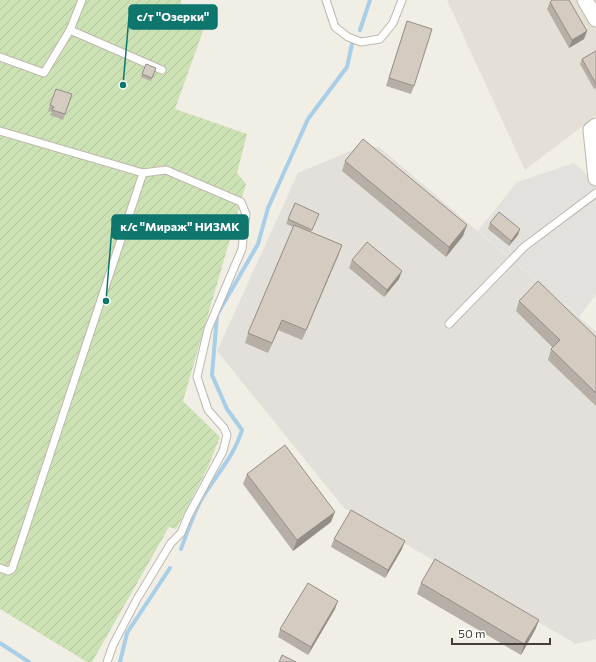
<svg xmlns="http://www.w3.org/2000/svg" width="596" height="662" font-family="Commissioner,sans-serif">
	<defs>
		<pattern id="garden-furrows" width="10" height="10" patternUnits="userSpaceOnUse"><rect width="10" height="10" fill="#cce1b4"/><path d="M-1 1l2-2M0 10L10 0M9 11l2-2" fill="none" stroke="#b0c29b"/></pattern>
	</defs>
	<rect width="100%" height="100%" fill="#f1eee6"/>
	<polygon fill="#e4e0d5" points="447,0 577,0 596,30 596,116 525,170"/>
	<polygon fill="#e3e0db" points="362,146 379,147 596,332 596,639 576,644 344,508 217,351 298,173"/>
	<polygon fill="url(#garden-furrows)" points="0,0 181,0 181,16 192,23 204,28 175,109 247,134 237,173 246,184 183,401 220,437 208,467 176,529 169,527 92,662 87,662 0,609"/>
	<polygon fill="#e2e1de" points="574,163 596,183 596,294 579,317 478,231 517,182"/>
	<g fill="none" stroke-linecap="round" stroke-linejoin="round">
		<g stroke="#a9cee7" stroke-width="4">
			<polyline points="360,30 370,0"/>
			<path d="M181 549C187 533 193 515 201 500 215 476 234 457 242 430L227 409 212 375 217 315 258 244 268 208 308 119 347 67 352 44"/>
			<polyline points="0,643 29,662"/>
			<polyline points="120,662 127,633 170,568"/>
		</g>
		<defs>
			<g id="service">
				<polyline points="326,0 335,27 348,37 361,42 380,39 393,23 402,0"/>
				<polyline points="70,30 162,70"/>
				<polyline points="0,57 44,73 70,30 82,0"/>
				<polyline points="0,131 143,173"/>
				<polyline points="449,324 524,247 596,193"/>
				<polyline points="0,568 8,571 12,569 143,173 166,170 241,202 246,214 242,249 208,329 197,377 208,410 224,428 227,435 223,451 188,516 181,533 171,543 137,599 113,645 107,662"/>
			</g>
			<g id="minor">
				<polyline points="585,0 596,19"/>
				<polyline points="596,126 591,130 596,178"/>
			</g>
		</defs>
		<use href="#service" stroke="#beb8ad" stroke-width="9"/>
		<use href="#minor" stroke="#beb8ad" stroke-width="17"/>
		<use href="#service" stroke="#fff" stroke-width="7"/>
		<use href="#minor" stroke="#fff" stroke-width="15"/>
	</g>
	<g fill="#b6afa5">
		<polygon points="550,2 587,31 584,39 569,48 547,9"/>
		<polygon points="407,21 414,86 411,94 386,86"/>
		<polygon points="596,51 596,88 594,89 580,64 582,59"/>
		<polygon points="146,64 156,68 151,81 141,77"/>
		<polygon points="56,89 72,94 63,120 50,115 52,112 48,111"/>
		<polygon points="345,161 463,236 446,257 342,171"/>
		<polygon points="319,214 311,232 342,245 338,256 302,340 278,330 268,353 245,343 248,333 293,227 286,224 288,219"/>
		<polygon points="490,223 518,235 509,246 488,229"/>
		<polygon points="352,260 399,279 384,297 349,268"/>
		<polygon points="519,301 596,337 596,406 548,360 551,349 553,348 516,311"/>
		<polygon points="247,474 331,522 293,551 243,484"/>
		<polygon points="334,539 402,549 385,578 331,547"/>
		<polygon points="421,583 539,620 535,630 521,655 417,594"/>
		<polygon points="335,609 308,655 278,637 280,629"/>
	</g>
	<g fill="#948f86">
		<polygon points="587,31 584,39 569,48 572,40"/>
		<polygon points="467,225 463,236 446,257 449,247"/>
		<polygon points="520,229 518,235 509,246 511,241"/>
		<polygon points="342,245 338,256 302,340 306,330"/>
		<polygon points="402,271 399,279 384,297 387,290"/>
		<polygon points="282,320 278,330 268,353 272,343"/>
		<polygon points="335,512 331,522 293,551 297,540"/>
		<polygon points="405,541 402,549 385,578 388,570"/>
		<polygon points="338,601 335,609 308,655 311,647"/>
		<polygon points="539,620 535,630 521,655 524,644"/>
	</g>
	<g fill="#d4ccc0" stroke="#948f86">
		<polygon points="552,0 569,0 587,31 572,40 550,2"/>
		<polygon points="407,21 432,29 414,86 389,78"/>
		<polygon points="596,51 596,84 582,59"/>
		<polygon points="146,64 156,68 152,78 142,74"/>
		<polygon points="56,89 72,94 65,114 52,110 54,107 50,105"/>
		<polygon points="363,139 467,225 449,247 345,161"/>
		<polygon points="295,203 319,214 312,230 288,219"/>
		<polygon points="499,212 520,229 511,241 490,223"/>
		<polygon points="294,225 342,245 306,330 282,320 272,343 248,333"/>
		<polygon points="367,242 402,271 387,290 352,260"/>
		<polygon points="538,281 596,337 596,393 551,349 560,340 519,301"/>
		<polygon points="285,445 335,512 297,540 247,474"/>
		<polygon points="351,510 405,541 388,570 334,539"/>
		<polygon points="435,559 539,620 524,644 421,583"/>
		<polygon points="308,583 338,601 311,647 280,629"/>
		<polygon points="282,655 296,662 279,662"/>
	</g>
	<path fill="none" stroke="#0f766e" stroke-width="1.5" d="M123 85L129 17M106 301L112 227"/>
	<g fill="#0f766e" stroke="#fff" stroke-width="1.5">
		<circle cx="123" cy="85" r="4"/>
		<circle cx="106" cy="301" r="4"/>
	</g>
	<g fill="#0f766e" stroke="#0f766e" stroke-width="1.5">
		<rect x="129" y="5" width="88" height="24" rx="4"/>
		<rect x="112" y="215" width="136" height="24" rx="4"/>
	</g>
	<g font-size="12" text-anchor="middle" font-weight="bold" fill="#fff">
		<text x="173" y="21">с/т "Озерки"</text>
		<text x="180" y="231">к/с "Мираж" НИЗМК</text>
	</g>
	<path d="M452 638v6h98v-6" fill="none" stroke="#433e36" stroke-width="2"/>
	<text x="458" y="638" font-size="12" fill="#433e36" stroke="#ffffff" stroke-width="3" paint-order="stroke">50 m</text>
</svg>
